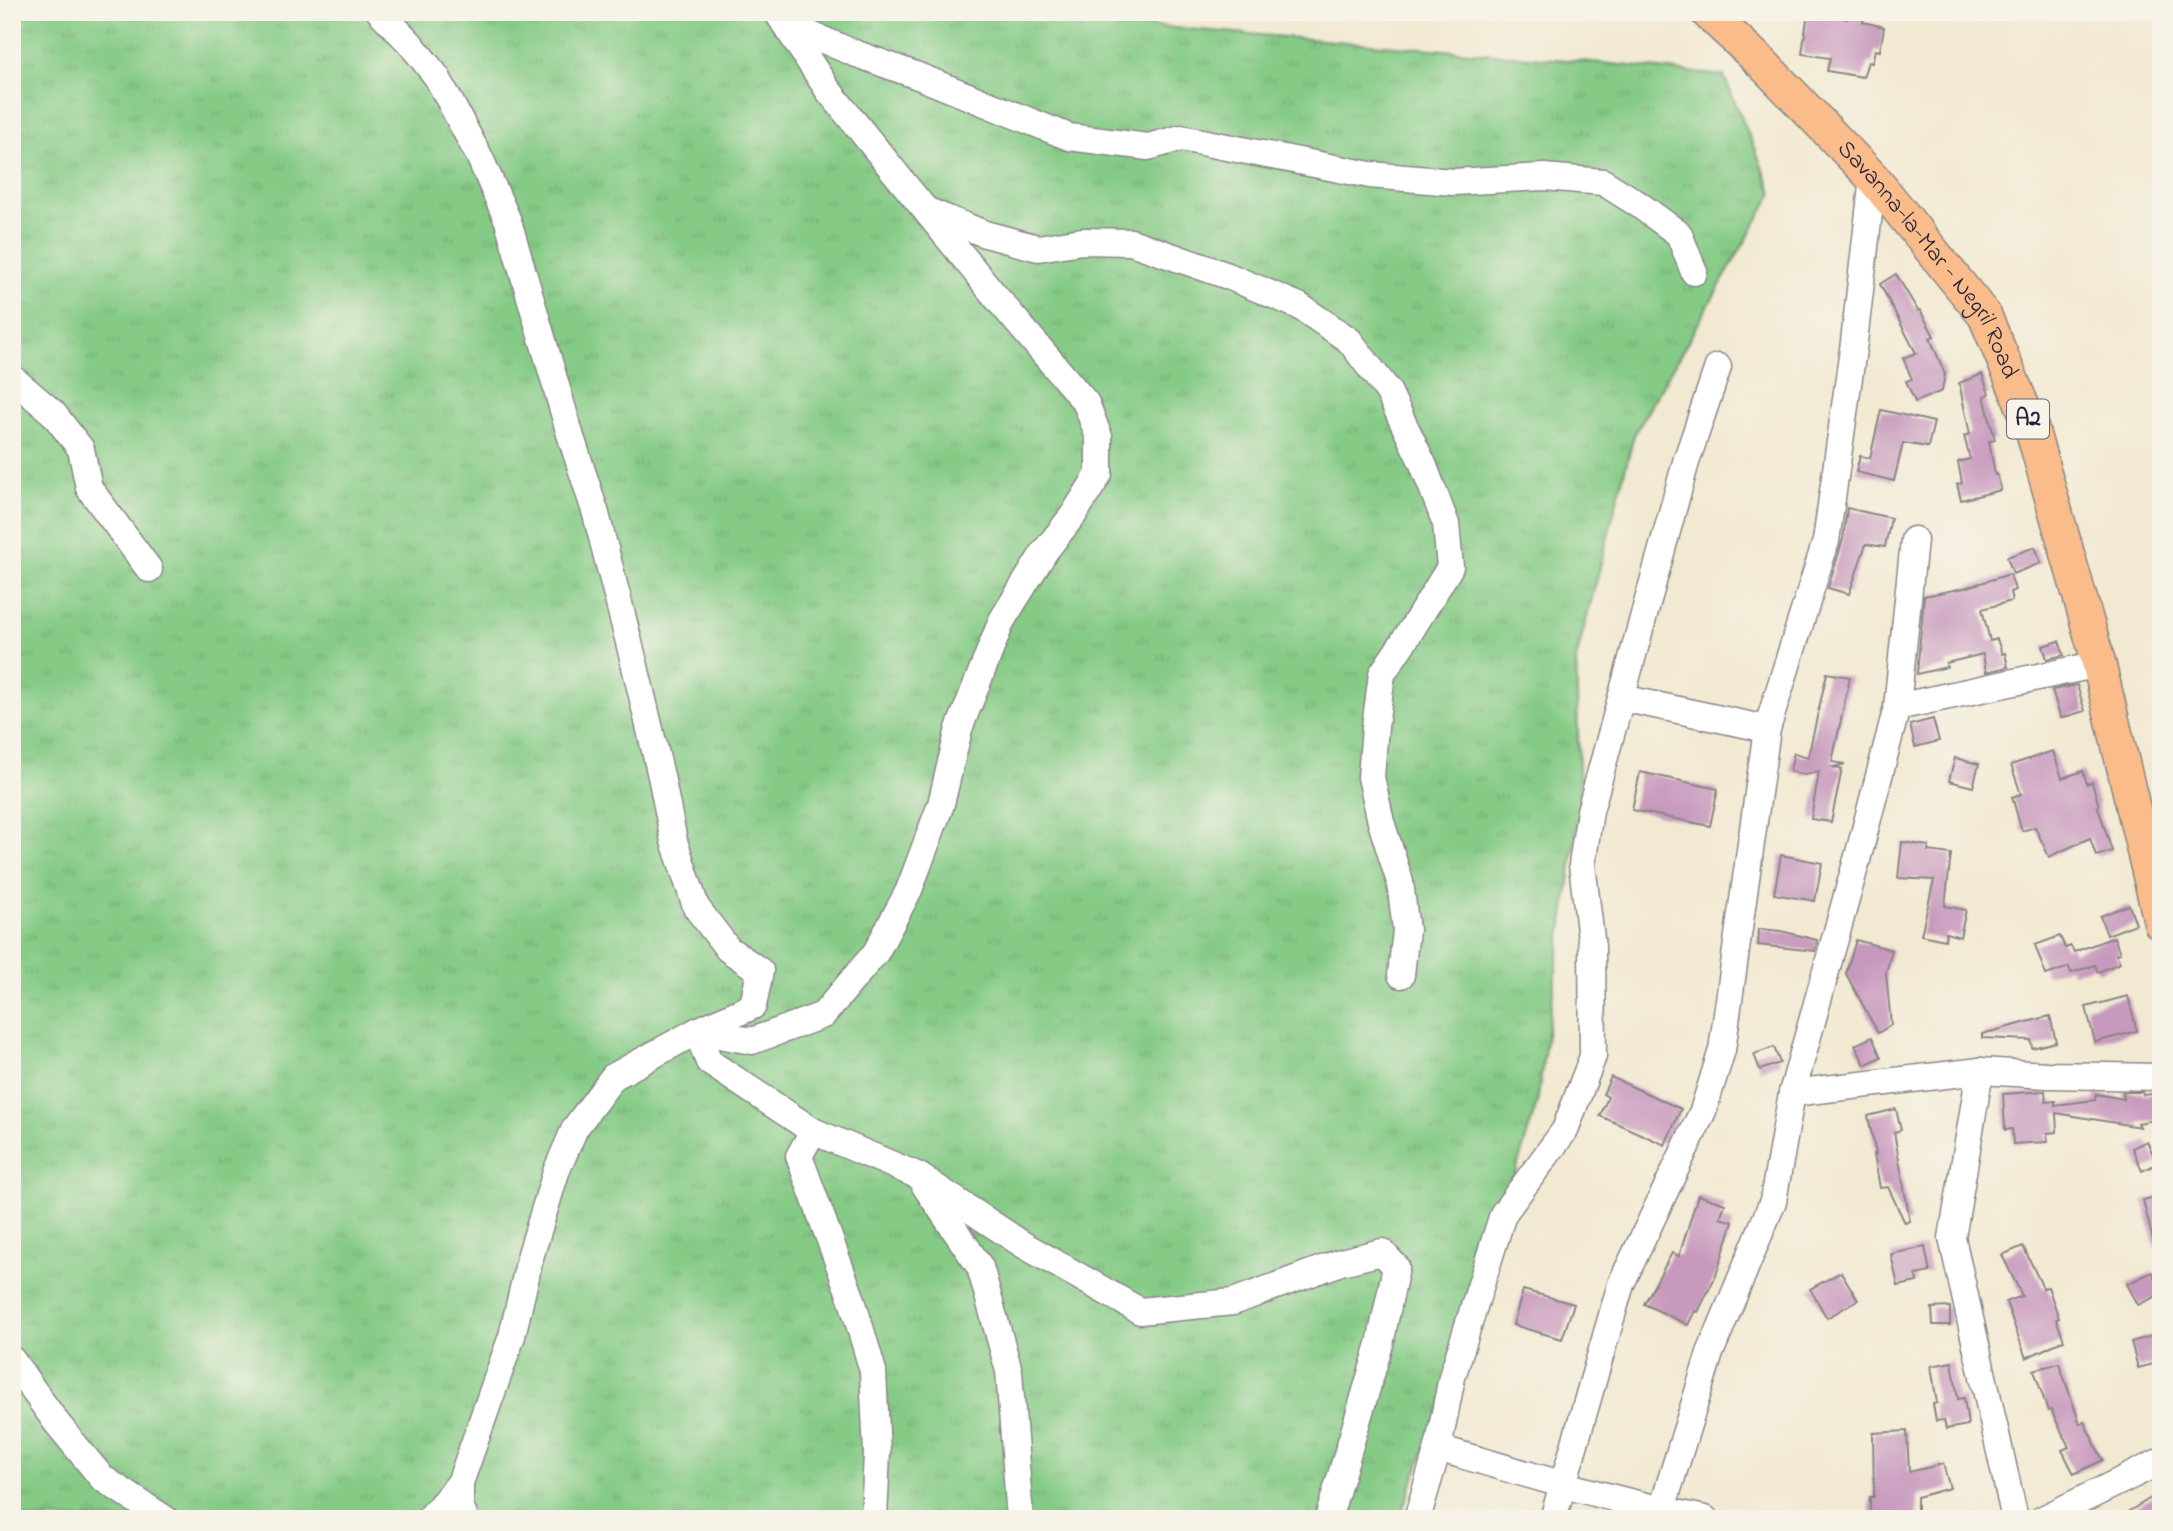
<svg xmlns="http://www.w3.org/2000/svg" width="2173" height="1531" font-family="'Indie Flower',sans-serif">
	<defs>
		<pattern id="grass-tufts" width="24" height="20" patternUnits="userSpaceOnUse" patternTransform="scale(1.75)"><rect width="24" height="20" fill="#85cb86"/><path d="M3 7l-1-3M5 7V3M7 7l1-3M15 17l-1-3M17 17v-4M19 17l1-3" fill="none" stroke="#73ae75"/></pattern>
	</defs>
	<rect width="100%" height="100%" fill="#f7f3e8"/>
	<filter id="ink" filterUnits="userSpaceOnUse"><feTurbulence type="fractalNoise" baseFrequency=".0143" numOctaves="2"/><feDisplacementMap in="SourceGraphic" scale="14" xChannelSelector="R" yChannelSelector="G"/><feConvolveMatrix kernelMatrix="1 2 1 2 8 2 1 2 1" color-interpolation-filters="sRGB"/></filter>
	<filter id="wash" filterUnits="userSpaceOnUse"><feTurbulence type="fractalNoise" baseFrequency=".00686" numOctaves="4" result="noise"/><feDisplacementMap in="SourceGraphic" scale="28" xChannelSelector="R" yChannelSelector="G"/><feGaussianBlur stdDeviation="1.57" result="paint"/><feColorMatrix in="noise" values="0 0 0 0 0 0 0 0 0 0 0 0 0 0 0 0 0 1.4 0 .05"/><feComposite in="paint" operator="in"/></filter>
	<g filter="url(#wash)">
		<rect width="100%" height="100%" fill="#f2e9d2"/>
		<polygon fill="url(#grass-tufts)" stroke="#547660" stroke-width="2" points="12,12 1105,12 1126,24 1591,62 1724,76 1773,193 1634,435 1576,659 1580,806 1537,1103 1452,1377 1399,1519 12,1519"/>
		<g id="blocks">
			<g fill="#c799bd">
				<polygon points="1808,12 1821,12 1847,19 1849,12 1865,12 1863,22 1884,27 1880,51 1875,50 1872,63 1868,62 1863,77 1827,71 1830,58 1802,54"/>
				<polygon points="1896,274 1918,311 1920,310 1934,336 1930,338 1945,374 1942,391 1915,402 1906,381 1912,379 1903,358 1916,353 1880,284"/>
				<polygon points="1982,374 1989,394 1984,396 1995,440 1989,441 1995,475 1997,474 2001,490 1961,500 1957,484 1962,483 1958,462 1970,459 1964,436 1970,434 1959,383"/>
				<polygon points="1881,410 1934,422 1928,447 1903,443 1894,481 1856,472 1860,456 1870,458"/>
				<polygon points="1847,508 1891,518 1885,547 1866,544 1849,594 1828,588 1843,539"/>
				<polygon points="2035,547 2041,563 2013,574 2007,557"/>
				<polygon points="2010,574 2015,590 2010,592 2012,601 1982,609 1990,641 1997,639 2002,654 2005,653 2008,667 1986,672 1983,654 1946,663 1947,667 1917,674 1924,596 1964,588"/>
				<polygon points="2059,641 2064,655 2047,659 2043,646"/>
				<polygon points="1827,673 1850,677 1832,762 1845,764 1834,767 1842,769 1831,822 1811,819 1819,771 1804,775 1790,771 1794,753 1808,757"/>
				<polygon points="2077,685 2085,711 2061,718 2052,690"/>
				<polygon points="1933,719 1939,741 1915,747 1910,725"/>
				<polygon points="2053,751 2062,778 2083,771 2087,784 2092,782 2099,806 2098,807 2112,851 2096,856 2090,838 2049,857 2035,827 2022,831 2012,797 2021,794 2011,765"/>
				<polygon points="1955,758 1979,764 1973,787 1949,781"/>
				<polygon points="1640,772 1718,789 1710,826 1632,810"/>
				<polygon points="1902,842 1929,846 1928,851 1951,854 1945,906 1966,910 1960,937 1946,933 1945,940 1921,935 1934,880 1898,878"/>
				<polygon points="1781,855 1822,863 1815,901 1774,894"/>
				<polygon points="2129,905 2136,924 2107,935 2100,916"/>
				<polygon points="1759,929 1781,931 1817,940 1815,951 1758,945"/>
				<polygon points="2060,936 2065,948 2071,946 2074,952 2114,937 2120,953 2116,954 2120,963 2098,972 2095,965 2071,973 2069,967 2046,975 2035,945"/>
				<polygon points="1856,940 1892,950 1886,973 1891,1025 1878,1033 1846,974"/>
				<polygon points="2128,996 2137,1031 2095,1042 2086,1007"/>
				<polygon points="2050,1016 2056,1042 2032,1048 2031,1040 1982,1038 1982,1034"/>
				<polygon points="1872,1037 1881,1057 1865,1065 1855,1045"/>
				<polygon points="1774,1047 1780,1063 1760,1070 1754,1054"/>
				<polygon points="1611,1077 1681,1109 1665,1145 1600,1116 1608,1097 1603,1094"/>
				<polygon points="2045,1091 2046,1102 2055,1101 2055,1105 2095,1100 2096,1094 2124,1099 2123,1092 2142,1092 2143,1095 2161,1093 2161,1119 2138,1123 2140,1127 2056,1113 2057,1132 2047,1133 2048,1142 2013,1144 2012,1129 2005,1130 2003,1094"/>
				<polygon points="1896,1109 1901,1130 1894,1132 1910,1221 1905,1223 1888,1187 1880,1188 1874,1154 1876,1154 1868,1116"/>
				<polygon points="2147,1141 2157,1164 2142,1171 2132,1148"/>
				<polygon points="1698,1195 1725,1204 1720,1218 1733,1222 1716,1275 1698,1312 1695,1311 1688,1325 1644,1304 1672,1253 1679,1256"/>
				<polygon points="2161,1196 2161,1248 2155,1248 2143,1200"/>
				<polygon points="2023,1246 2043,1288 2048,1287 2059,1318 2056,1319 2064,1340 2026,1358 2006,1302 2022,1296 2002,1255"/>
				<polygon points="1925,1247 1930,1272 1916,1275 1917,1282 1898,1286 1891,1254"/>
				<polygon points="1841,1272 1858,1300 1827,1318 1810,1289"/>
				<polygon points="2152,1272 2161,1289 2161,1294 2138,1305 2127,1284"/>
				<polygon points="1523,1290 1574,1304 1562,1339 1513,1325"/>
				<polygon points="1950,1307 1950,1325 1933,1325 1932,1308"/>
				<polygon points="2161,1333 2161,1362 2138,1368 2131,1342"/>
				<polygon points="1952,1362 1958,1399 1964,1398 1968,1425 1946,1429 1944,1420 1936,1421 1933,1404 1937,1403 1931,1366"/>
				<polygon points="2059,1363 2080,1424 2084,1422 2103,1460 2074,1474 2062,1450 2069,1447 2051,1410 2048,1411 2034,1370"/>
				<polygon points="1907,1431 1909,1472 1943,1464 1950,1488 1917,1497 1917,1519 1870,1519 1870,1497 1874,1497 1873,1433"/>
				<polygon points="2161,1492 2161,1519 2116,1519"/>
			</g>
		</g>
	</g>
	<g filter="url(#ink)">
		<use href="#blocks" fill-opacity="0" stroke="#8a8686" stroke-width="2"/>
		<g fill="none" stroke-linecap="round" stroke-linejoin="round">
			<defs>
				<g id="minor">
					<polyline points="380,12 410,43 437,77 480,158 508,221 570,434 596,514 634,662 661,776 674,841 696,907 728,949 760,971 753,1006 697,1031"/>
					<polyline points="785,24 854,53 918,76 1069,137 1148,147 1181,138 1370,175 1453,182 1544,177 1603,182 1638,204 1679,234 1694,272"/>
					<polyline points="928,211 985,234 1038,248 1082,241 1131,242 1228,276 1299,306 1349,340 1388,391 1423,464 1446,524 1450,567 1410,632 1382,674 1375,727 1371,777 1381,822 1400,882 1406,930 1401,975"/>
					<polyline points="12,378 53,413 81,449 89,488 149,569"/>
					<polyline points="1622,698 1767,729"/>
					<polyline points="1897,707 2099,664"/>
					<polyline points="697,1031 752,1041 823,1015 876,952 909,890 941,804 959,729 1002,620 1045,551 1074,514 1099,474 1099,437 1086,403 996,297 828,90 777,12"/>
					<polyline points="1980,1071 2047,1075 2161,1077"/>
					<polyline points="1792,1093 1980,1071 1952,1238 2015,1519"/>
					<polyline points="813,1131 799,1156 852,1300 873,1371 877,1453 874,1519"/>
					<polyline points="925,1186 980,1267 1009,1371 1020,1519"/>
					<polyline points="12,1360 56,1422 102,1478 165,1519"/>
					<path d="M1438 1448C1526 1474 1614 1501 1705 1519"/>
					<polyline points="429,1519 460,1483"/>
					<polyline points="465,1519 460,1505 460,1483 512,1336 531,1254 556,1172 575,1128 613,1077 697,1031 709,1062 813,1131 919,1176 1022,1244 1140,1311 1233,1302 1341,1262 1382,1252 1396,1267 1380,1344 1328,1519"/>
					<polyline points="1417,1519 1438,1448 1452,1377 1503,1214 1565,1130 1593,1056 1592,947 1582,865 1590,811 1686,462 1718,367"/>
					<polyline points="1553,1519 1621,1284 1703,1111 1722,1050 1767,729 1826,541 1854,342 1873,178"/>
					<polyline points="1659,1519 1710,1353 1773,1201 1792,1093 1860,849 1897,707 1914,540"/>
					<polyline points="2043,1519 2161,1461"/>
				</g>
				<g id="major">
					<path id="s1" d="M1707 12 1763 64 1873 178 1985 316 2031 426 2099 664 2161 924"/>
				</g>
			</defs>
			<use href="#minor" stroke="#8a8686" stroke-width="29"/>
			<use href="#major" stroke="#8a8686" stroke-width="36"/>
			<use href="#minor" stroke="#fff" stroke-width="26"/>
			<use href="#major" stroke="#f9bc8a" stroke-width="33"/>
		</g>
	</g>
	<g text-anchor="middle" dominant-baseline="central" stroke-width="5" stroke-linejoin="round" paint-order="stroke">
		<rect fill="#f7f3e8" stroke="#62616f" stroke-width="2" x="2007" y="399.5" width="42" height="39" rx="5"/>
		<g font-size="23" font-weight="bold" fill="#22223b">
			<text x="2028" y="419">A2</text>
		</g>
		<g font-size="24" fill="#22223b" stroke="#f7f3e8">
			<text stroke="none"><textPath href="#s1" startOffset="334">Savanna-la-Mar - Negril Road</textPath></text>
		</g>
	</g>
	<rect width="2173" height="1531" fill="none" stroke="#f7f3e8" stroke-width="42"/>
</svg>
